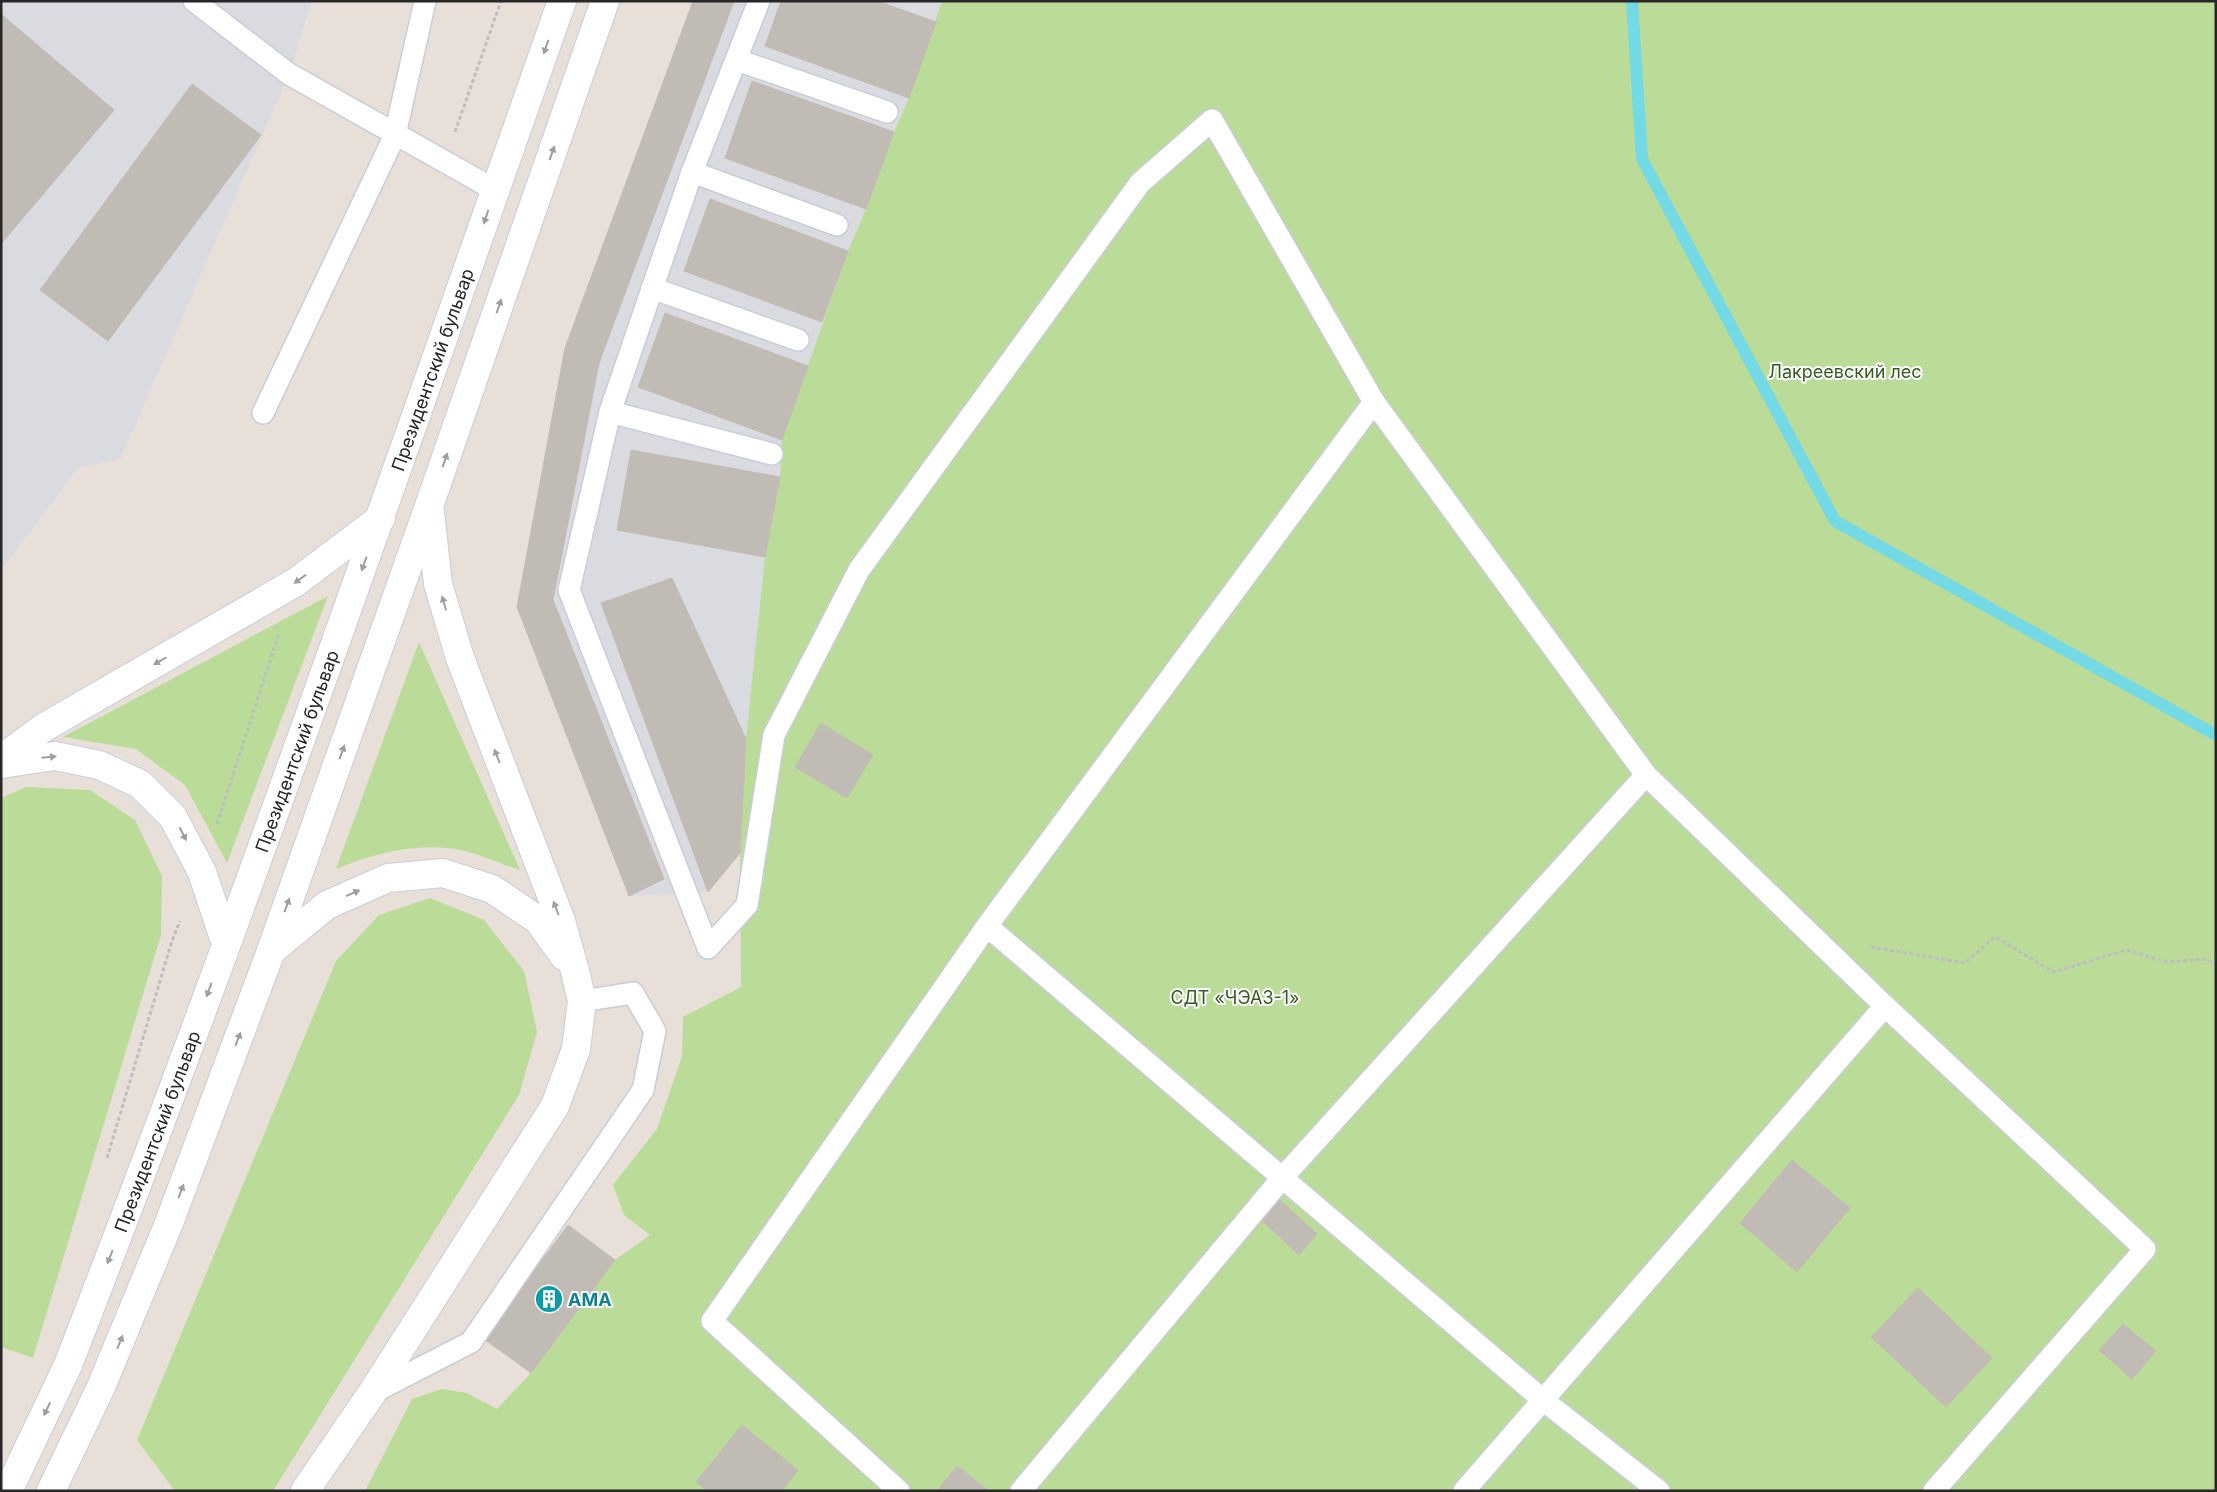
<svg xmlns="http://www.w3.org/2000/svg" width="2217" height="1492" font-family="Inter,sans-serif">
	<rect width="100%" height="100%" fill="#e8dfd9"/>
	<g fill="#dadae1">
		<polygon points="1,1 312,1 289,74 120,459 78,468 1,570"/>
		<polygon points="693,1 942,1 909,98 894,132 866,209 848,251 782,440 780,477 746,739 740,853 708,892 629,896 517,607 565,348"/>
	</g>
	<g fill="#bbdc99">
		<polygon points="942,1 2216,1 2216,1491 365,1491 412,1399 442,1389 467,1393 497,1409 531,1373 615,1260 650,1235 624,1215 613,1185 657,1129 682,1056 683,1017 741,987 740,853 746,739 765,557 780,477 782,440 848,251 866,209 894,132 909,98"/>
		<polygon points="328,596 227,863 185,785 136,749 63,737"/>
		<path d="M419 642 520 870C500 864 480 854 461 850 417 842 376 853 336 869Z"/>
		<polygon points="26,787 90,790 135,820 162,876 161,935 33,1358 1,1347 1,798"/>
		<polygon points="430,898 484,920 524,971 537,1032 519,1095 273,1491 175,1491 137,1440 336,961 379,915"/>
	</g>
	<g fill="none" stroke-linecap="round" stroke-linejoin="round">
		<polyline stroke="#73d9e4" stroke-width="12" points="1632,1 1642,159 1835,521 2216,735"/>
	</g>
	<g fill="#c1bbb5" stroke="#c3bbb3">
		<polygon points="693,1 734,1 599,363 553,600 664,879 629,896 517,607 565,348"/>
		<polygon points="781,1 877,1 936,22 909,98 765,46"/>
		<polygon points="1,14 114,110 1,244"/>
		<polygon points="752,81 894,132 866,209 725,158"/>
		<polygon points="192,84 261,135 108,341 40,290"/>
		<polygon points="710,199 848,251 822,322 684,271"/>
		<polygon points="665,313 808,366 782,440 638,387"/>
		<polygon points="631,450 780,477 765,557 617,530"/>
		<polygon points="672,578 746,739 740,853 708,892 601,603"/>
		<polygon points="821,723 873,755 847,798 795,767"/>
		<polygon points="1792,1160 1850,1208 1797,1272 1740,1223"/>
		<polygon points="1277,1197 1317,1234 1299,1255 1259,1218"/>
		<polygon points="568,1225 615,1260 531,1373 484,1339"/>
		<polygon points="1918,1288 1992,1358 1946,1407 1871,1337"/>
		<polygon points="2123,1324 2156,1351 2132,1379 2099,1350"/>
		<polygon points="742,1425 798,1470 782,1491 707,1491 696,1482"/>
		<polygon points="957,1466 989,1491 937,1491"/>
	</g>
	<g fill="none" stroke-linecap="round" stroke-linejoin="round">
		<defs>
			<g id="lane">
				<polyline points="194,1 289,74 495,190"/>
				<polyline points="759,1 692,172 610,412 569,590 708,948 747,905 774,735 859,570 1140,183 1212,120 1374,402 1646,775 1885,1006 1464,1491"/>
				<polyline points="737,60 887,112"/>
				<polyline points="692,172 837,225"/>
				<polyline points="652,288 798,340"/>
				<polyline points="610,412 772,454"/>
				<polyline points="263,413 395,135 425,1"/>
				<polyline points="987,926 1543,1400 1659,1491"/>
				<polyline points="1885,1006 2145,1249 1934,1491"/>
				<polyline points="372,1393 471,1342 643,1090 655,1031 633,993 582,1001"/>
				<polyline points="899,1491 712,1321 987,926 1374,402"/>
				<polyline points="1021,1491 1283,1177 1646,775"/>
			</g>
			<g id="secondary">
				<polyline points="1,759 43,728 296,582 381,518"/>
				<polyline points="1,764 55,756 99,765 140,784 173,817 202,872 226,944"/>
				<polyline points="271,951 327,905 388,878 443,873 492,889 538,920 564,956"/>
				<path id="s1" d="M68 1365C243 915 401 457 562 1"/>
				<polyline points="51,1491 101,1387 169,1223 271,951 429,506 605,1"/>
				<polyline points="305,1491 372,1393 555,1106 576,1049 582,1001 575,971 561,921 460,658 438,584 430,512"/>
			</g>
		</defs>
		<use href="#lane" stroke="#c8cdd8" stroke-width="24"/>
		<use href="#secondary" stroke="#c8cdd8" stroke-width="30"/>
		<g stroke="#bebebe" stroke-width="3" stroke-dasharray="4 2.5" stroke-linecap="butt">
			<polyline points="455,132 501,1"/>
			<polyline points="217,824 279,633"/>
			<polyline points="1871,947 1965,963 1995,937 2054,972 2126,950 2167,962 2207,959 2216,965"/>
			<polyline points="107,1158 172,941 180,921"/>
		</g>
		<use href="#lane" stroke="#fff" stroke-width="21"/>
		<use href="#secondary" stroke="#fff" stroke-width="28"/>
		<defs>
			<polyline id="secondary-bridge" points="8,1491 68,1365"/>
		</defs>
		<use href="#secondary-bridge" stroke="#c8cdd8" stroke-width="30" stroke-linecap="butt"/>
		<use href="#secondary-bridge" stroke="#fff" stroke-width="28"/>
	</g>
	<defs><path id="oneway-solid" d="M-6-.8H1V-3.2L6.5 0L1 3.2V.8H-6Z" transform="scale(1.25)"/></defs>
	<g fill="#9e9e9e">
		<use href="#oneway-solid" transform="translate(546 47) rotate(109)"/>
		<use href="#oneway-solid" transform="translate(552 153) rotate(-71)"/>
		<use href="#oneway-solid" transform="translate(486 217) rotate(109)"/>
		<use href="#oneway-solid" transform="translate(499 306) rotate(-71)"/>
		<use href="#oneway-solid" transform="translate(445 460) rotate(-71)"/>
		<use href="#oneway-solid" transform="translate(364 564) rotate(110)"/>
		<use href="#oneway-solid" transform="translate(300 579) rotate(144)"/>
		<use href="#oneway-solid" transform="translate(444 603) rotate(-106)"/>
		<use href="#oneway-solid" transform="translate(160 661) rotate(150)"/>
		<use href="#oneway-solid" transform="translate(342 752) rotate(-70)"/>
		<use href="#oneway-solid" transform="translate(497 756) rotate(-111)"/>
		<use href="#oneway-solid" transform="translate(49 757) rotate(-5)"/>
		<use href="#oneway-solid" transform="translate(183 834) rotate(63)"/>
		<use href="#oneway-solid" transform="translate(353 893) rotate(-24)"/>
		<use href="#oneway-solid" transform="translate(287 905) rotate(-70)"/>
		<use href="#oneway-solid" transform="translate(556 908) rotate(-111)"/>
		<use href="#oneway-solid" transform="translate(209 990) rotate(110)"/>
		<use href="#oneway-solid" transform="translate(238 1039) rotate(-69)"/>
		<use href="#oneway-solid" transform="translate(181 1191) rotate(-69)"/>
		<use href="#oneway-solid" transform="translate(110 1257) rotate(111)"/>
		<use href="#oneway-solid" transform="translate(120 1342) rotate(-68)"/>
		<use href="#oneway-solid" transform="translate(47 1409) rotate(115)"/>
	</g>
	<defs>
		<symbol id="building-disc" viewBox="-11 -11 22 22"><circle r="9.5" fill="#0f9aa8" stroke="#fff"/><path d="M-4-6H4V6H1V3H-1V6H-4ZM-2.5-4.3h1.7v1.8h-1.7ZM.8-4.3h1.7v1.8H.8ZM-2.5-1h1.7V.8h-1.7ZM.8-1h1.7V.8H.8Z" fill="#fff"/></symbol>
	</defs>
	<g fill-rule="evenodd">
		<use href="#building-disc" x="533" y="1283" width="32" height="32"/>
	</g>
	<g text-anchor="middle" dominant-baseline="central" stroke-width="4" stroke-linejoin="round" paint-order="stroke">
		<g font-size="18" fill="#272727" stroke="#fff">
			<text stroke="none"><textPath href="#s1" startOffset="1060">Президентский бульвар</textPath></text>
			<text stroke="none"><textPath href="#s1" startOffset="655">Президентский бульвар</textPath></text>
			<text stroke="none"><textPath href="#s1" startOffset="250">Президентский бульвар</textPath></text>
		</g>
		<g font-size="18" fill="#355c1e" stroke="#fff">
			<text x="1845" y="371">Лакреевский лес</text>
			<text x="1235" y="997">СДТ «ЧЭАЗ-1»</text>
		</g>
		<g font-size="18" font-weight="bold" fill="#0d838f" stroke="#fff" text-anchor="start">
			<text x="568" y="1299">АМА</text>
		</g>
	</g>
	<rect width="2217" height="1492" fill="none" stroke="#272727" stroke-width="5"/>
</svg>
